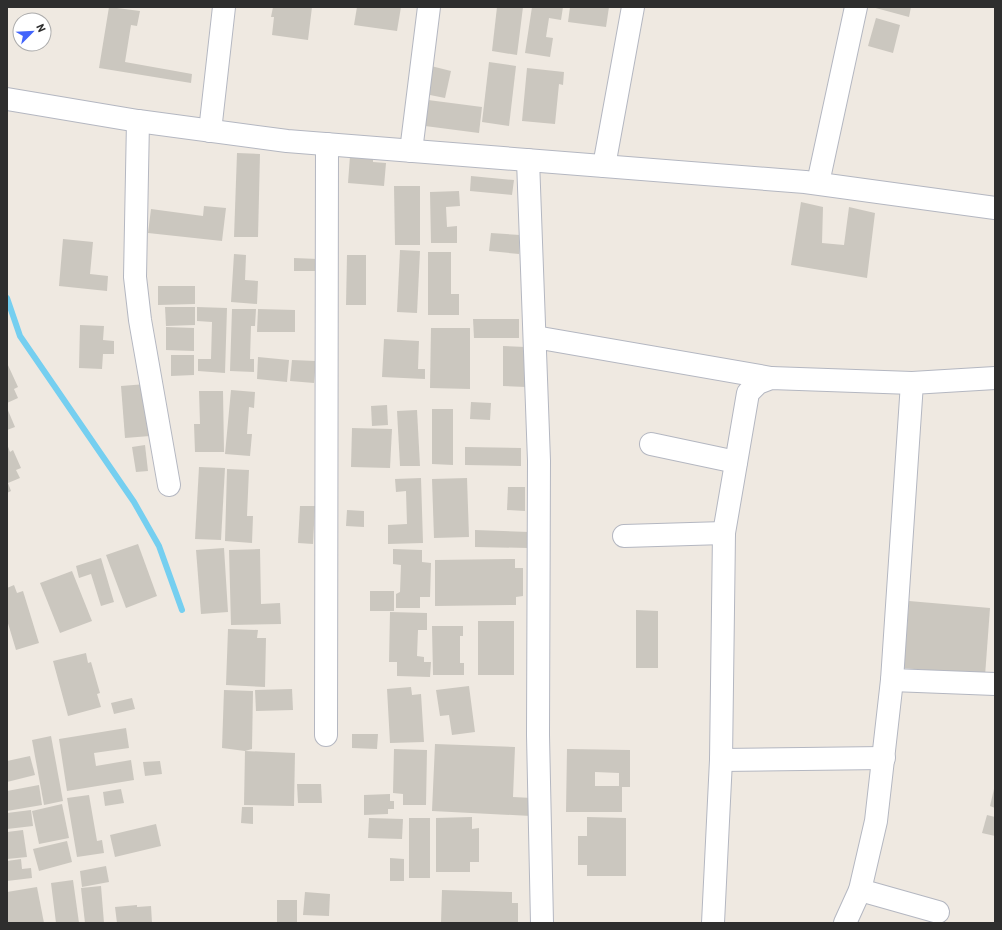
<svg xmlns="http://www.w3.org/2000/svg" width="1002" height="930" font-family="Barlow,sans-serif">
	<rect width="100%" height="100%" fill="#efe9e1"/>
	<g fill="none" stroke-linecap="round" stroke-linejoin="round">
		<polyline stroke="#75cff0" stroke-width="6" points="7,298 20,336 134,502 159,546 182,610"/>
	</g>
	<g fill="#cbc7bf" fill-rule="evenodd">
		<polygon points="109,7 140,11 137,26 131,25 125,62 192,74 191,83 99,68"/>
		<polygon points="273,7 312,7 308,40 272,35 274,17 271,17"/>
		<polygon points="357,7 401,7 397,31 354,25"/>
		<polygon points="497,7 523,7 517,55 492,51"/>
		<polygon points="532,7 563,7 561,20 549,18 546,37 553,38 550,57 525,53"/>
		<polygon points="570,7 609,7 606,27 568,22"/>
		<polygon points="872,7 911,7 909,17"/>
		<polygon points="876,18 900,25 893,53 868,46"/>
		<polygon points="489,62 516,66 509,126 482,122"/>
		<polygon points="431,66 451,71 445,98 425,94"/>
		<polygon points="527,68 564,72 563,85 559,84 555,124 522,121"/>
		<polygon points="428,100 482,107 479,133 425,126"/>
		<polygon points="237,153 260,154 258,237 234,237"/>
		<polygon points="350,156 373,158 373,162 386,163 384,186 348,183"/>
		<polygon points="471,176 514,180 512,195 470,191"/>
		<polygon points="394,186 420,186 420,245 395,245"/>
		<polygon points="459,191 460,206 446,207 447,227 457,226 457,243 431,243 430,192"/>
		<polygon points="801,202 823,207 822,243 844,245 849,207 875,213 867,278 791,265"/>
		<polygon points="204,206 226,208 222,241 148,233 151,209 203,216"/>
		<polygon points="491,233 520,235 519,254 489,251"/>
		<polygon points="63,239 93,242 90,274 108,276 107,291 59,286"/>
		<polygon points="400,250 420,251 417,313 397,312"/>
		<polygon points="428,252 451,252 451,294 459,294 459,315 428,315"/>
		<polygon points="234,254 246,255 245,280 258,281 257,304 231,302"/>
		<polygon points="347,255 366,255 366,305 346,305"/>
		<polygon points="294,258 318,259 317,271 294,271"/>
		<polygon points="158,286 195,286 195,304 158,305"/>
		<polygon points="165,307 195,307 195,325 166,326"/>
		<polygon points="197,307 227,308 225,373 198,371 198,359 211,359 212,322 197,321"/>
		<polygon points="232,309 256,309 255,326 251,326 250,359 254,359 254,372 230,371"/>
		<polygon points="258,309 295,310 295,332 257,332"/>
		<polygon points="473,319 519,319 519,338 474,338"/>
		<polygon points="80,325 104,326 103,340 114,341 114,354 103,354 102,369 79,368"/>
		<polygon points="166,327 194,328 194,351 166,350"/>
		<polygon points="431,328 470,328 470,389 430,388"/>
		<polygon points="384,339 419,341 418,369 425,369 425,379 382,377"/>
		<polygon points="503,346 526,347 526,387 503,386"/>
		<polygon points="171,355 194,355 194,375 171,376"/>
		<polygon points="258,357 289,360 287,382 257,379"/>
		<polygon points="292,360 316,361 314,383 290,381"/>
		<polygon points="7,363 18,387 14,389 18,398 7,403"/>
		<polygon points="146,384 150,436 125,438 121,386"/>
		<polygon points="231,390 255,392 254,408 249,407 247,434 252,434 250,456 225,454"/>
		<polygon points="199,391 223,391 224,452 195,452 194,424 200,424"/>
		<polygon points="471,402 491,403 490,420 470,419"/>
		<polygon points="387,405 388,425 372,426 371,406"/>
		<polygon points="7,408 15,427 7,430"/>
		<polygon points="432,409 453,409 453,465 432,464"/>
		<polygon points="417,410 420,466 400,466 397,411"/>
		<polygon points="352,428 392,429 390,468 351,467"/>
		<polygon points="7,444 10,452 13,450 21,468 16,470 20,478 8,483 11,491 7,493"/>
		<polygon points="145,445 148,471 136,472 132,447"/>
		<polygon points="465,447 521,448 521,466 465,465"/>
		<polygon points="199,467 225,468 221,540 195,539"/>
		<polygon points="227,469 249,470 247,516 253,516 252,543 225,541"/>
		<polygon points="421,478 423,543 388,544 388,525 407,524 406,491 396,492 395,479"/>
		<polygon points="467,478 469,537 434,538 432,479"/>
		<polygon points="508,487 525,487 525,511 507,510"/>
		<polygon points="300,506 315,506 313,544 298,543"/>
		<polygon points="347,510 364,511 364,527 346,526"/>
		<polygon points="475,530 529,532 528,548 475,547"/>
		<polygon points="138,544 157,596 126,608 106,555"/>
		<polygon points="224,548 228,612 201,614 196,550"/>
		<polygon points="260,549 261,604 280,603 281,624 231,625 229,550"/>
		<polygon points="393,549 422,550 422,562 431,563 430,597 420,597 420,608 396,608 396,594 400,592 401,565 393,564"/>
		<polygon points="101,558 114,602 101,606 91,574 79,578 76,566"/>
		<polygon points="515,559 515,568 523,568 523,596 516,597 516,605 435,606 435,560"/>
		<polygon points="72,571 92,621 60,633 40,583"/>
		<polygon points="14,585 17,593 23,591 39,643 16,650 7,620 7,588"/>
		<rect x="370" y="591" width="24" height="20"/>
		<polygon points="909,601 990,608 985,676 904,668"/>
		<polygon points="636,610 658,611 658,668 636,668"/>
		<polygon points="390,612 427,613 427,630 418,630 417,656 424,657 424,662 431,662 430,677 397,676 397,662 389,662"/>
		<rect x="478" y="621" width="36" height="54"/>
		<polygon points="432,626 463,626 463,636 460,636 460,663 464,663 464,675 433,675"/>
		<polygon points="228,629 258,630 257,638 266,638 265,687 226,685"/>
		<polygon points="86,653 88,663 91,662 100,693 97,694 101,707 68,716 53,661"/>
		<polygon points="469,686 475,732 452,735 449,715 440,716 436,690"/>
		<polygon points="411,687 412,695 421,694 424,742 390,743 387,689"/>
		<polygon points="292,689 293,710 256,711 255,690"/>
		<polygon points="224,690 253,691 252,749 245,751 222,748"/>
		<polygon points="132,698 135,709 114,714 111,703"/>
		<polygon points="126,728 129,748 94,753 96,766 131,760 134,780 67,791 59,739"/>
		<polygon points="352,734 378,734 377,749 352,748"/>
		<polygon points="51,736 63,801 44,805 32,740"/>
		<polygon points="435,744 515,747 513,797 532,798 531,816 432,811"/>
		<polygon points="394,749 427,750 426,805 403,805 403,794 393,793"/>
		<path d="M567 749 630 750V787H622V812H566ZM595 772 619 773V786H595Z"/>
		<polygon points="245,751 295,753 294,806 244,805"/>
		<polygon points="30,756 35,775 7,782 7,761"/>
		<polygon points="160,761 162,774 145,776 143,762"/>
		<polygon points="297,784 321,784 322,803 298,803"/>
		<polygon points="39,785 42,805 7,811 7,791"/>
		<polygon points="121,789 124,803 105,806 103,792"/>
		<polygon points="994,789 995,790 995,808 990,806"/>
		<polygon points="390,794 390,801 394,801 394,809 388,809 388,814 364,815 364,795"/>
		<polygon points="89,795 97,841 102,840 104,853 77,857 67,798"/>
		<polygon points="62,804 69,838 39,844 32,811"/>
		<polygon points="242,807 253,807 253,824 241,823"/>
		<polygon points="31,810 33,826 7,829 7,813"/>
		<polygon points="987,815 995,817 995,836 982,833"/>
		<polygon points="472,817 472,829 479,828 479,862 470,862 470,872 436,872 436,818"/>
		<polygon points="587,817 626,818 626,876 587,876 587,865 578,865 578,836 587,836"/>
		<polygon points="369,818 403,819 402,839 368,838"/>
		<rect x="409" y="818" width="21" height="60"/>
		<polygon points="156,824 161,846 115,857 110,835"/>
		<polygon points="23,830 27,857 7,859 7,832"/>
		<polygon points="67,841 72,862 39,871 33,849"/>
		<polygon points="390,858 404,859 404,881 390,881"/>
		<polygon points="21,859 22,869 31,868 32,878 7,881 7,861"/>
		<polygon points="106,866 109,882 82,887 80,871"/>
		<polygon points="73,880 79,923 56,923 51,883"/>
		<polygon points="101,886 104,923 85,923 81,888"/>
		<polygon points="37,887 44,923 7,923 7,892"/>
		<polygon points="442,890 512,892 512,903 518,903 518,923 441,923"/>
		<polygon points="305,892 330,894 329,916 303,915"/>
		<rect x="277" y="900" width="20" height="23"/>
		<polygon points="137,905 137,907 151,906 152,923 117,923 115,907"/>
	</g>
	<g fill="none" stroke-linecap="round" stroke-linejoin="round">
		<defs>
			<g id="street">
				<polyline points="138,121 135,277 140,320 169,485"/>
				<polyline points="210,131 224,7"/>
				<polyline points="411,151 429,7"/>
				<polyline points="528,160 539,461 538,735 542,923"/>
				<polyline points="604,166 633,7"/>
				<polyline points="818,183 856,7"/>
				<polyline points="535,337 771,378"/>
				<polyline points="651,444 736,462"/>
				<polyline points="624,536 724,533"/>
				<polyline points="892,680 995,684"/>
				<polyline points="326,735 327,144"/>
				<polyline points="721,760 884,758"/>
				<polyline points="860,890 938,912"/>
				<polyline points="713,923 721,760 724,533 748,393 758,383 771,378 912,383"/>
				<polyline points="845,923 860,890 876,821 892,680 912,383 995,378"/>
			</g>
			<polyline id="secondary" points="7,99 138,121 287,141 805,182 995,208"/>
		</defs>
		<use href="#street" stroke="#b4b7c1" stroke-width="24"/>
		<use href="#secondary" stroke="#b4b7c1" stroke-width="24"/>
		<use href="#street" stroke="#fff" stroke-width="22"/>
		<use href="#secondary" stroke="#fff" stroke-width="22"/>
	</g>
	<rect width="1002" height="930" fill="none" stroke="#2e2e2e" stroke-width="16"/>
	<g transform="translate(32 32) rotate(66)"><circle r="19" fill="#ffffff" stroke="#ababab"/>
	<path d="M0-3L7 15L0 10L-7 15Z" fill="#4264fb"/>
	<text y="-6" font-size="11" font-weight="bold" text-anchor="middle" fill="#2e2e2e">N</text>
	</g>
</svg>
